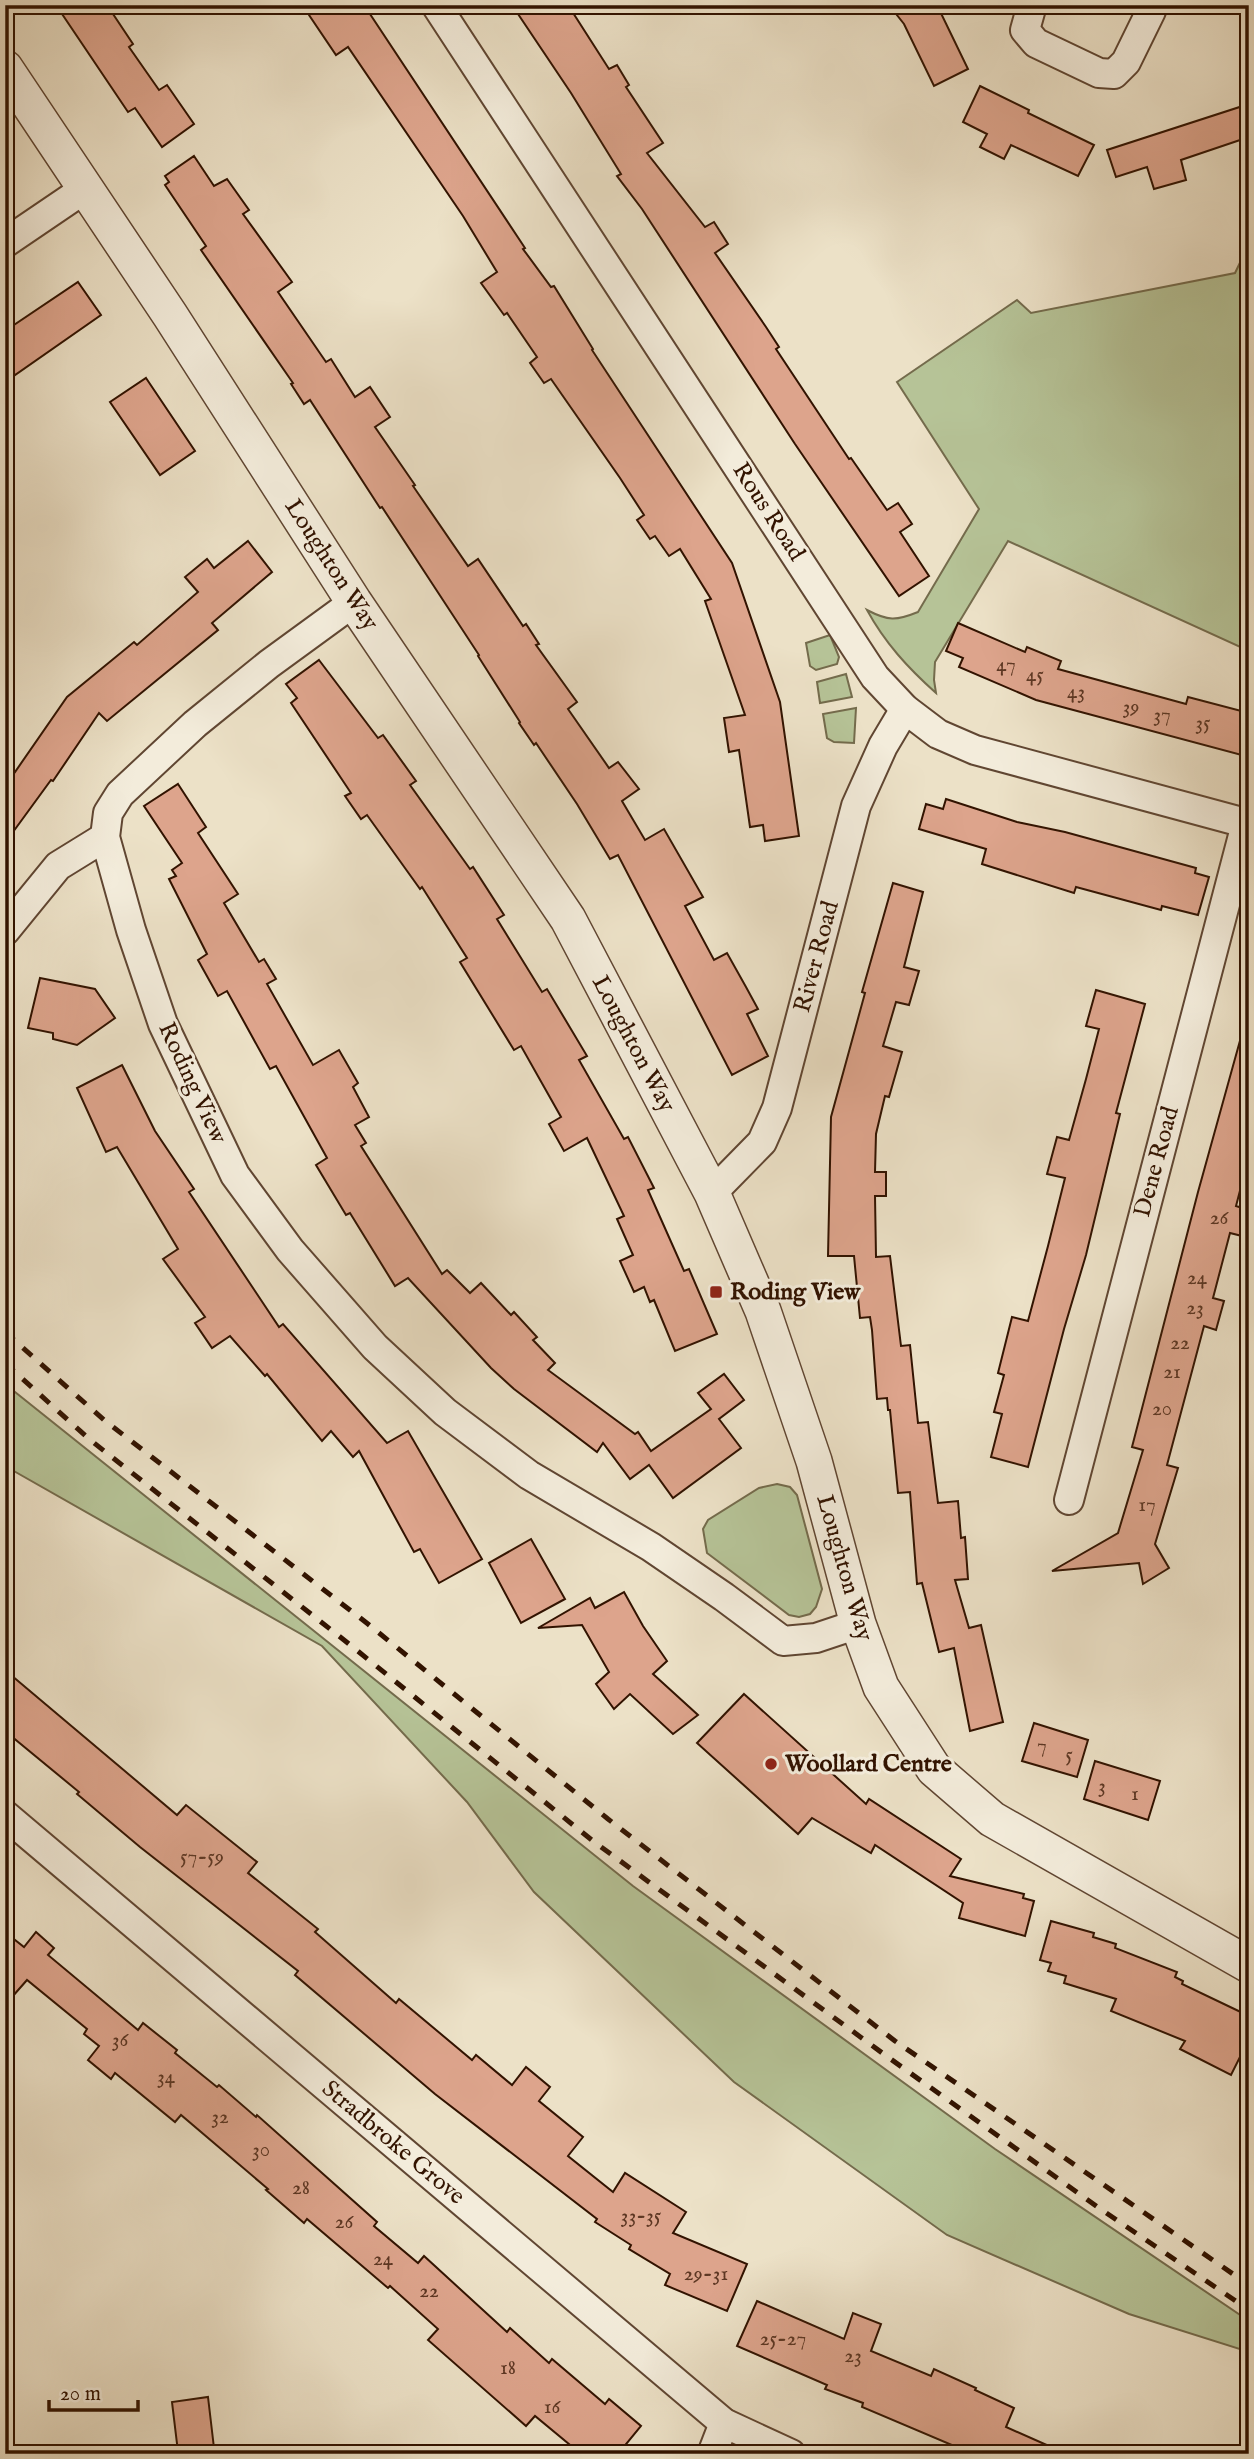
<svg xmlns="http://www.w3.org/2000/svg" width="1254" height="2459" font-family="'IM FELL English',serif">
	<rect width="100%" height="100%" fill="#ece1c7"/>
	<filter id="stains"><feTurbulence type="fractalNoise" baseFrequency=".00286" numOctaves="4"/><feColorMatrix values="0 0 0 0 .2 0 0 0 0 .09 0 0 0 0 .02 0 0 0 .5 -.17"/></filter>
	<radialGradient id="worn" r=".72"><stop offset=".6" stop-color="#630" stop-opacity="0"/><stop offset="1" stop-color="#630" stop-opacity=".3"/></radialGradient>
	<g fill="#b6c397" stroke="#746b4c" stroke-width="2">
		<path d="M1249 244V651L1008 541 935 662 934 680 936 693C908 668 885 643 867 610 888 621 896 621 918 612L979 509 897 382 1017 300 1031 313 1235 273Z"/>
		<polygon points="830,635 839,657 837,664 816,670 810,666 806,643"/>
		<polygon points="846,674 852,697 820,703 817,682"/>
		<polygon points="856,708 854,743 834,742 827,738 823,714"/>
		<polygon points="5,1384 633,1886 995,2149 1249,2321 1249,2352 1129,2314 947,2235 734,2082 534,1892 467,1802 322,1646 5,1466"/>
		<polygon points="777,1484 790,1487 797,1495 822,1589 816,1607 810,1614 799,1617 789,1615 707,1553 703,1529 708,1520 759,1488"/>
	</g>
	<g fill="#dda48c" stroke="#321300" stroke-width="2">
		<polygon points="56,5 107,5 133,44 129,47 159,90 167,85 194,124 162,147 135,108 128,112"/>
		<polygon points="323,5 364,5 525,248 523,249 551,287 554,286 593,349 592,350 732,563 780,702 799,836 765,841 763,825 750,827 739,750 729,752 724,718 745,715 705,601 711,599 680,549 669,556 655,536 650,539 637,520 644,515 620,478 551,379 544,383 530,363 537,357 507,313 504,315 481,283 497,272 463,216 348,47 336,55 309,15"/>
		<polygon points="512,5 568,5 609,69 617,65 629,85 626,87 663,143 647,153 705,227 714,222 728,244 715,253 766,327 779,347 776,349 849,459 851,458 887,510 898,503 912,524 900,532 929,576 899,596 795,444 642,209 617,176 621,174 571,93"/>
		<polygon points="889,5 937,5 968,69 934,86 904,24"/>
		<polygon points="980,86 1029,110 1028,113 1094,145 1078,176 1011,145 1004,159 980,147 987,134 963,122"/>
		<polygon points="1249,104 1249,137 1181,160 1186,180 1154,189 1147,167 1116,177 1107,150"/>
		<polygon points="194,156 214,186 227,179 249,210 243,214 292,282 278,292 326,362 331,359 355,397 370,387 390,417 375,427 415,485 413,486 468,566 478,559 523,626 526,624 539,644 536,645 577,702 568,709 609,768 618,762 639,789 622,801 645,840 664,829 703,897 685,906 714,960 727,953 746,987 758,1009 747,1014 768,1056 732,1075 618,855 610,859 577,804 536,743 534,745 519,723 520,722 478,656 479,655 382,507 380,508 310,400 304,404 291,384 293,383 201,250 206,246 165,185 169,182 165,176"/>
		<polygon points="78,282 101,315 15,375 5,360 5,331"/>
		<polygon points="146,378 195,451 160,475 110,402"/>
		<polygon points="248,541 272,572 212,623 218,630 107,721 99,713 53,781 51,780 5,843 5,765 15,772 67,697 134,642 137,645 198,592 185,577 207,559 214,568"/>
		<polygon points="958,623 1025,652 1027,647 1061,661 1058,669 1186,704 1188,697 1249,713 1249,757 1036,700 959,667 963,658 946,651"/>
		<polygon points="319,660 378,738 383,735 416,781 410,785 470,869 473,867 504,915 497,919 542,992 547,989 587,1056 579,1060 624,1139 628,1137 654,1188 648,1190 684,1271 689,1269 717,1334 675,1351 654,1300 650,1302 644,1287 634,1292 620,1261 633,1255 617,1219 624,1216 587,1138 564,1151 549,1124 561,1117 521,1046 514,1050 460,962 467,958 422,887 420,889 367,815 361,819 345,796 351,793 291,703 297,698 286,684"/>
		<polygon points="178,784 206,827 198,833 238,894 224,903 259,962 264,959 276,979 267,984 313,1065 339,1050 358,1083 353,1087 369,1117 355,1125 366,1143 361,1146 442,1274 447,1270 470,1293 481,1283 511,1315 514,1312 537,1337 533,1340 555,1363 548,1370 635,1434 638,1432 651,1451 711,1409 698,1393 724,1374 744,1400 719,1419 741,1448 673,1498 649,1465 630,1479 603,1443 597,1452 514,1389 491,1368 408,1278 395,1286 350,1213 346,1215 316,1165 327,1158 276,1066 270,1069 227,991 218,996 198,960 207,954 169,879 176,876 172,870 182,863 144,806"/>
		<polygon points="946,799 1017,822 1065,832 1196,868 1195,873 1209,877 1198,915 1162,906 1161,910 1076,887 1074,893 982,864 986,849 919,829 926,804 943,809"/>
		<polygon points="893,883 923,892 904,967 919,971 909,1005 896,1002 883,1046 902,1052 889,1097 885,1096 876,1134 875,1172 886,1172 886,1196 875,1196 876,1257 890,1256 901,1346 910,1345 918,1423 928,1422 938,1503 958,1501 961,1538 965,1537 968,1579 955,1580 969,1628 981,1625 1003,1722 970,1731 954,1648 939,1652 922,1583 917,1584 910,1492 898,1493 890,1410 888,1410 887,1398 877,1399 872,1330 870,1317 860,1318 854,1256 828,1256 831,1117 865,993 862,992"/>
		<polygon points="40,978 95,989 115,1018 77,1045 53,1039 53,1033 28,1028"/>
		<polygon points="1096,990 1145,1004 1116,1113 1120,1114 1086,1255 1064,1329 1028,1467 991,1457 1002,1414 994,1412 1004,1375 998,1373 1012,1317 1028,1321 1048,1246 1065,1178 1047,1174 1057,1137 1069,1140 1086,1079 1099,1029 1086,1026"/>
		<polygon points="1241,1037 1249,1038 1249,1156 1236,1206 1249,1210 1249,1212 1242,1236 1230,1233 1213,1298 1224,1301 1216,1330 1204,1326 1167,1465 1178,1468 1155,1544 1169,1568 1143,1584 1139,1563 1052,1571 1118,1533 1143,1450 1132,1447 1198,1192"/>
		<polygon points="122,1065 155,1131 194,1189 189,1192 279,1327 283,1324 387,1443 408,1431 482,1559 439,1583 420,1549 414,1552 359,1451 353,1457 331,1431 322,1441 267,1374 265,1376 230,1336 212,1348 195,1323 205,1317 163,1259 178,1249 117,1147 106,1152 77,1088"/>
		<polygon points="531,1539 565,1599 521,1623 489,1563"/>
		<polygon points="624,1592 643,1626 667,1661 653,1674 698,1715 673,1734 630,1694 614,1709 596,1684 609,1672 582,1625 538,1628 590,1598 595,1608"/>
		<polygon points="5,1670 177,1815 186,1805 257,1862 248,1873 318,1929 315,1932 396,2003 399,1999 472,2060 476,2055 512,2085 526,2067 550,2087 539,2101 583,2137 568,2156 613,2192 625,2173 686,2212 673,2233 747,2264 727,2311 665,2285 670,2274 629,2249 631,2245 595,2222 597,2219 435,2094 295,1975 298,1971 140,1847 77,1794 79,1792 5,1731"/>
		<polygon points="744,1694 866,1804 869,1799 961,1859 950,1876 1024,1894 1023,1898 1034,1901 1025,1936 959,1918 963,1903 875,1845 871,1853 812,1818 798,1834 697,1743"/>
		<polygon points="1034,1723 1088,1740 1077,1777 1022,1761"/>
		<polygon points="1095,1761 1160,1781 1148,1820 1084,1799"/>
		<polygon points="1051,1921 1094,1933 1093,1937 1116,1944 1115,1948 1177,1972 1175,1977 1183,1981 1182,1984 1249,2016 1249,2039 1231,2075 1180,2049 1185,2041 1111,2011 1116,1999 1064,1983 1066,1976 1048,1971 1051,1963 1040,1960"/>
		<polygon points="5,1932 24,1947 36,1932 54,1948 48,1955 138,2030 143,2023 177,2050 175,2053 217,2087 219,2085 256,2117 257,2115 377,2222 374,2226 418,2263 424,2256 507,2332 510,2328 549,2363 552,2359 605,2404 609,2399 641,2426 618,2454 581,2454 535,2416 526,2426 428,2340 438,2329 390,2286 388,2288 307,2219 304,2223 266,2190 268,2189 181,2115 175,2122 115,2073 111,2079 88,2060 99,2046 84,2034 87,2029 27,1980 5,2005"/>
		<polygon points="757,2301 844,2339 853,2313 881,2324 871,2351 931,2376 934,2369 976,2388 975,2390 1014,2408 1006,2427 1067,2454 973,2454 862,2407 863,2403 825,2389 827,2385 737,2346"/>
		<polygon points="208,2397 214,2448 178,2452 172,2402"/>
	</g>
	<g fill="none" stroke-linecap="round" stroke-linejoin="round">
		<defs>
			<g id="minor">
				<polyline points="436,5 875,677 905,709 938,734 975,750 1249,824"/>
				<polyline points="1032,5 1025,30 1036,43 1099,73 1114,74 1126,62 1151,11 1151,5"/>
				<polyline points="5,243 86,188"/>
				<polyline points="354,602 269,664 195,724 120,794 108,813 105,837 131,930 163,1024 235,1175 290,1250 375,1347 445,1412 529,1475 651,1547 724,1597 783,1641 816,1638 858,1624"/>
				<polyline points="5,931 58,866 105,837"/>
				<polyline points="712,1193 762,1142 777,1108 856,806 883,746 905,709"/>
				<polyline points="1069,1500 1246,824"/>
				<polyline points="5,1815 724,2423 791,2454"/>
				<polyline points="712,2454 724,2423"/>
			</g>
			<polyline id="tertiary" points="5,68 170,315 354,602 568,919 712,1193 763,1311 814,1461 858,1624 881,1687 934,1769 992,1819 1249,1965"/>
		</defs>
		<use href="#minor" stroke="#604632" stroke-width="32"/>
		<use href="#tertiary" stroke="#604632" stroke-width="38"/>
		<use href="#minor" stroke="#f3ecdb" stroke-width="28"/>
		<use href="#tertiary" stroke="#f3ecdb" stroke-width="35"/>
		<g stroke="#321300" stroke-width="5" stroke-dasharray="12 12" stroke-linecap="butt">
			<polyline points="5,1332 104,1420 368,1624 608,1819 895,2041 1249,2285"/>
			<polyline points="5,1363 89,1439 349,1644 593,1841 885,2055 1099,2208 1249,2310"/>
		</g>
	</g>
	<g fill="#8f2418" stroke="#f3ecdb" stroke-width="2.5">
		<rect x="709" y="1285" width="14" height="14" rx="3.5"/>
		<circle cx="771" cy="1764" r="7"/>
	</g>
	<g text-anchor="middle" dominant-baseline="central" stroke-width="6" stroke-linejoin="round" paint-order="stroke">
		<g font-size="21" fill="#5d3723">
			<text x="1006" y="665">47</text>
			<text x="1035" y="675">45</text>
			<text x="1076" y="692">43</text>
			<text x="1131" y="707">39</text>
			<text x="1162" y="715">37</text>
			<text x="1203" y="723">35</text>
			<text x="1219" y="1218">26</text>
			<text x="1197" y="1278">24</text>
			<text x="1195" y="1308">23</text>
			<text x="1180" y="1343">22</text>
			<text x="1172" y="1372">21</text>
			<text x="1162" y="1409">20</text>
			<text x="1147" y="1505">17</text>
			<text x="1042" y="1746">7</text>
			<text x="1069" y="1755">5</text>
			<text x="1102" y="1786">3</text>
			<text x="1135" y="1794">1</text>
			<text x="202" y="1857">57-59</text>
			<text x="120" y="2040">36</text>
			<text x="166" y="2077">34</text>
			<text x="220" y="2117">32</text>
			<text x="261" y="2150">30</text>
			<text x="301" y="2188">28</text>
			<text x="641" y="2216">33-35</text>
			<text x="344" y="2222">26</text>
			<text x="383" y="2259">24</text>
			<text x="706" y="2274">29-31</text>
			<text x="429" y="2291">22</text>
			<text x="783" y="2339">25-27</text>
			<text x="853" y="2356">23</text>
			<text x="508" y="2368">18</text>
			<text x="552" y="2407">16</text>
		</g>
		<g font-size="24" fill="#321300" stroke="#f3ecdb">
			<text transform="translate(768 512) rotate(57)">Rous Road</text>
			<text transform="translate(331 565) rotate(57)">Loughton Way</text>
			<text transform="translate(817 957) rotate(-75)">River Road</text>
			<text transform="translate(633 1044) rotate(62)">Loughton Way</text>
			<text transform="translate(192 1083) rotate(65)">Roding View</text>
			<text transform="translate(1157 1162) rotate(-75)">Dene Road</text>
			<text transform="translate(844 1568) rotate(74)">Loughton Way</text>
			<text transform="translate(393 2143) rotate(40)">Stradbroke Grove</text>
		</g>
		<g font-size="24" font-weight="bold" fill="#321300" stroke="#f3ecdb" text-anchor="start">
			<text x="730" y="1292">Roding View</text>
			<text x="785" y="1764">Woollard Centre</text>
		</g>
	</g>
	<rect width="1254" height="2459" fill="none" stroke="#ece1c7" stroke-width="28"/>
	<rect x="7" y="7" width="1240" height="2445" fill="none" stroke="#321300" stroke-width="3.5"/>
	<rect x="14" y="14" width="1226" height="2431" fill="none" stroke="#321300" stroke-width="2"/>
	<path d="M49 2400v10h89v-10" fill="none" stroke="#321300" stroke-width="3.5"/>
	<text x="60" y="2400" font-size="21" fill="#321300" stroke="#f3ecdb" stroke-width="5" paint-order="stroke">20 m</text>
	<rect width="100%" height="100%" filter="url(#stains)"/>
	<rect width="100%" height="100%" fill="url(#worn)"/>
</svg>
